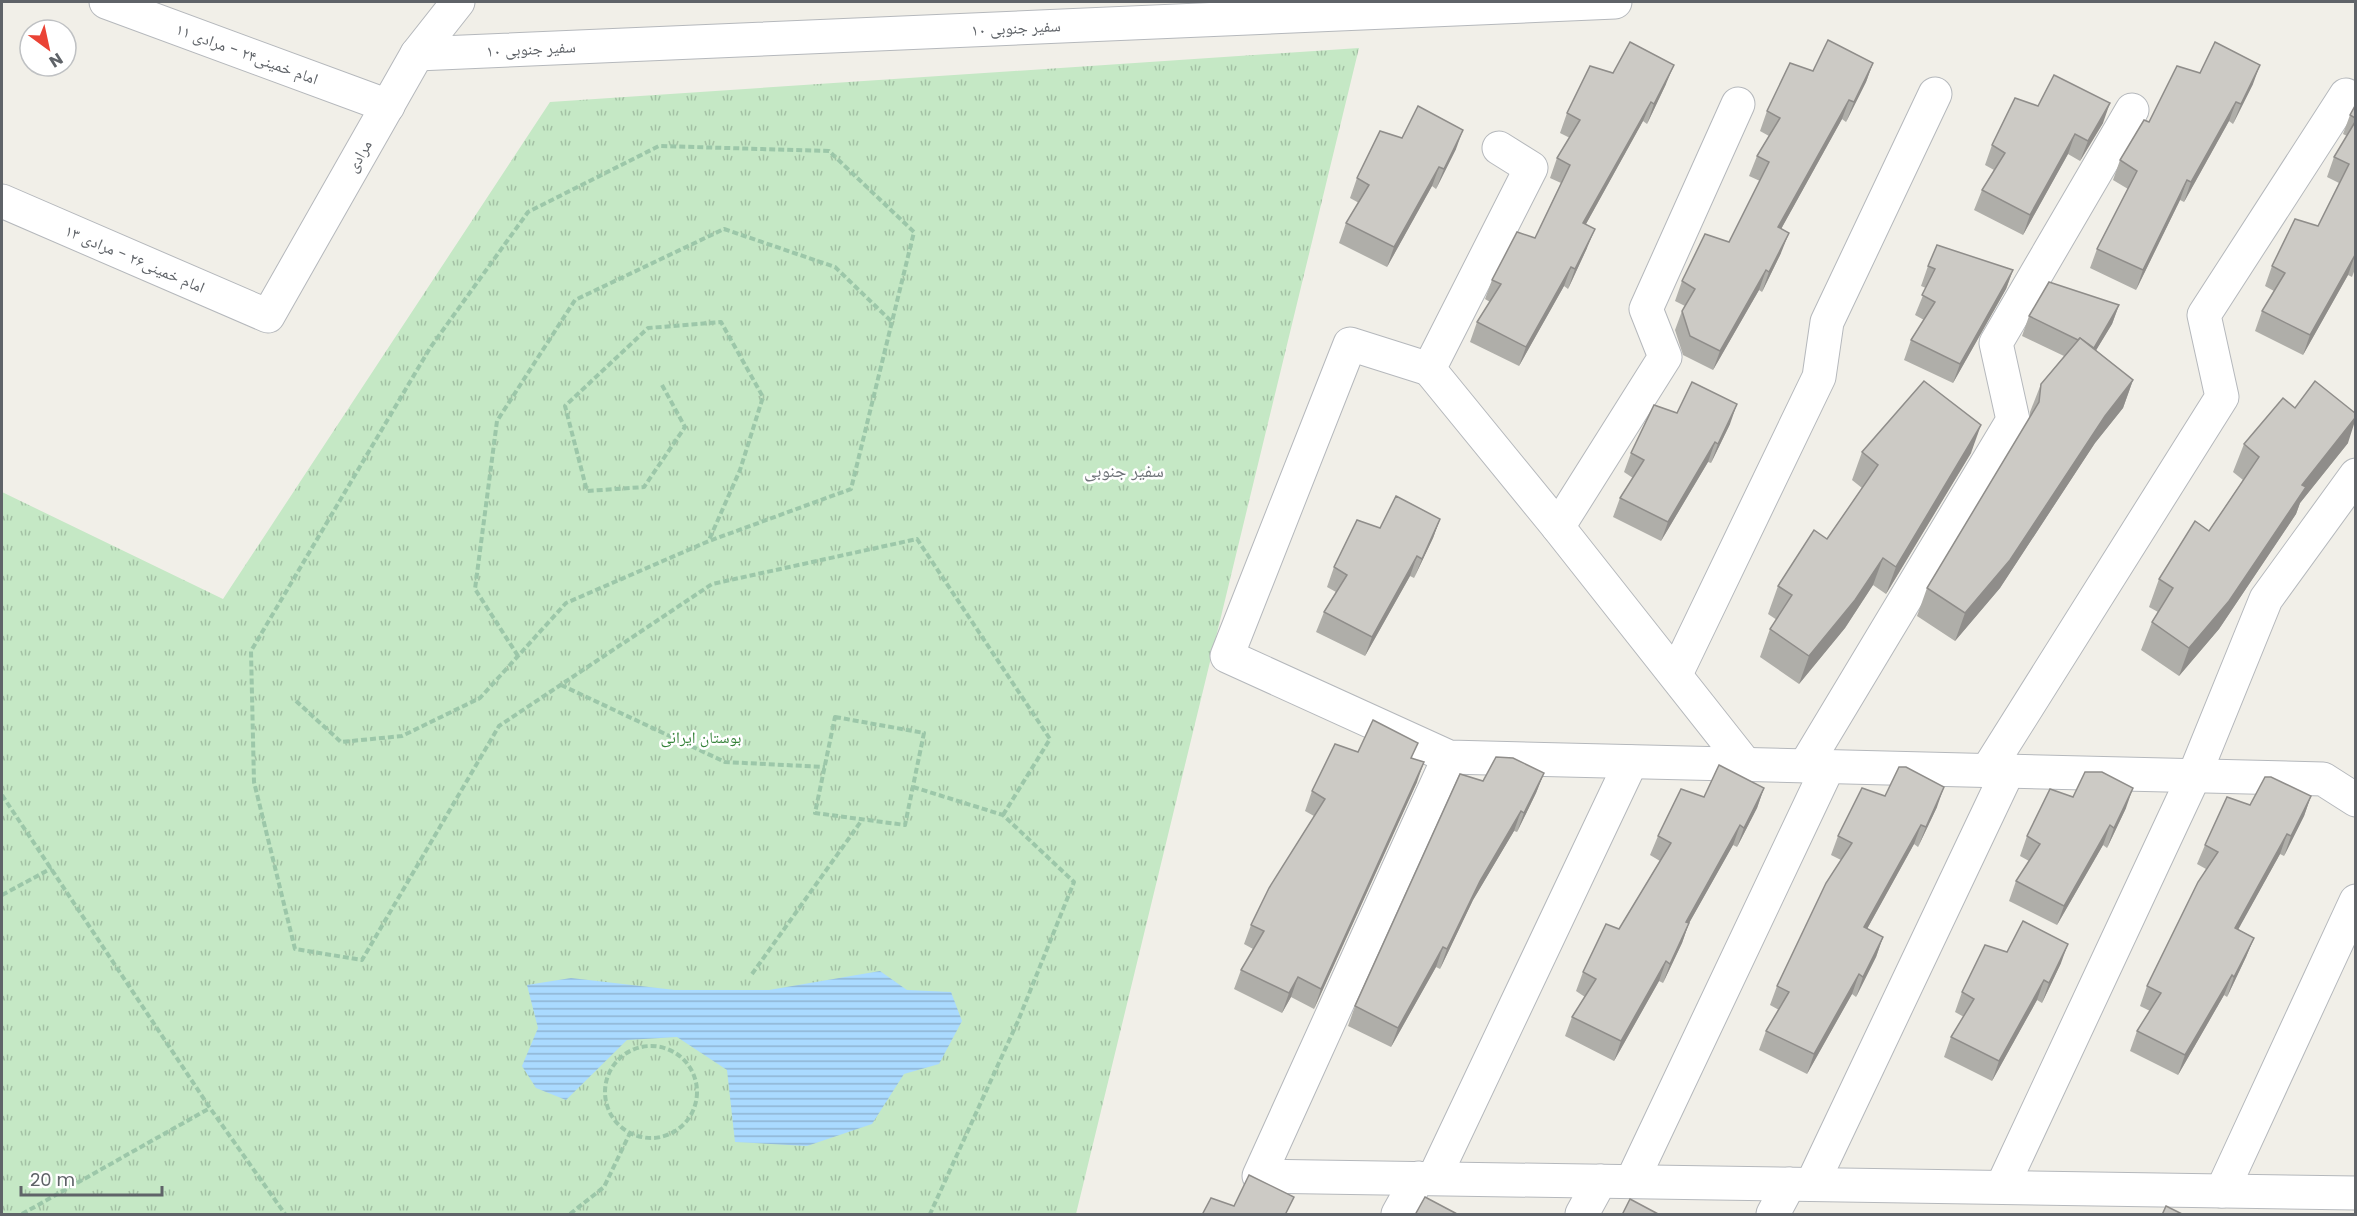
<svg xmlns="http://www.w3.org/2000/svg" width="2357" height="1216" font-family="Poppins,'Noto Naskh Arabic',sans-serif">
	<defs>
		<pattern id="grass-tufts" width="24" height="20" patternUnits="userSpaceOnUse" patternTransform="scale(1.5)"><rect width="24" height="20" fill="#c5e8c5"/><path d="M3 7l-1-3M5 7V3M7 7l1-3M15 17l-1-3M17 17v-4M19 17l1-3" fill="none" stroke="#a3c0a4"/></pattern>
		<pattern id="water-rules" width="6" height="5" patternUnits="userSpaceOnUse" patternTransform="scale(1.5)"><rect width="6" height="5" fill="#aadaff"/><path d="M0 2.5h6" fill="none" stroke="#8eb4d2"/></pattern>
	</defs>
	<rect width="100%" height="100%" fill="#f1efe8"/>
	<polygon fill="url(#grass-tufts)" points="1359,48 1076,1214 2,1214 2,492 223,599 550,102"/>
	<polygon fill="url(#water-rules)" points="880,971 907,990 951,992 962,1021 939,1064 904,1074 872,1124 807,1146 735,1142 727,1070 677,1037 627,1040 566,1100 536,1088 522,1066 538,1028 527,985 571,978 675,990 769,990"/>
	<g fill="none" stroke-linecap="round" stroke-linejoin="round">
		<defs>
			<g id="minor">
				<polyline points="106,2 388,106"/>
				<polyline points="417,54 1615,2"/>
				<polyline points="1499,148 1531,168 1429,369 1558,527 1746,765"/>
				<polyline points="2,201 268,316 417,54 458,2"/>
				<polyline points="1429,369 1350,344 1227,656 1449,757 2323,779 2356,800"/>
				<polyline points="1558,527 1665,357 1646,309 1738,104"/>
				<polyline points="1676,674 1819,377 1827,322 1935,94"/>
				<polyline points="1449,757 1259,1176 2356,1193"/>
				<polyline points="1805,766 2013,420 1996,343 2132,110"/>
				<polyline points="1987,771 2222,397 2204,315 2346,95"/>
				<polyline points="1434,1178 1631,762"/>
				<polyline points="1632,1181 1828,767"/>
				<polyline points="1812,1184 2008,771"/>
				<polyline points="2002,1187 2194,776 2266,599 2356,475"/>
				<polyline points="2222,1191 2356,901"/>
				<polyline points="1398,1214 1418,1178"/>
				<polyline points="1582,1214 1600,1181"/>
				<polyline points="1773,1214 1789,1184"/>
			</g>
		</defs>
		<use href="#minor" stroke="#b5b8bc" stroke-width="35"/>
		<g stroke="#9cc7a9" stroke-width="4" stroke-dasharray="6 3" stroke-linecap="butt">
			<polyline points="662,385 685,427 644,487 587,491 565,406 648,328 721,322 763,397 740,470 709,540"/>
			<polyline points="518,656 475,589 497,421 575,300 724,229 835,267 892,322"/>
			<polyline points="561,685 725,762 825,767"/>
			<polyline points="296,701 341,742 402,736 480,698 566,603 709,541 851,489 914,232 829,151 659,146 528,212 430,348 251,651 254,782 295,949 362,960 499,726 712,584 917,539 1050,739 1003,815"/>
			<polygon points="835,717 924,733 905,825 815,813"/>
			<polyline points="913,787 1003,815 1074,882 1018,1021 930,1214"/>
			<polyline points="2,795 210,1108 285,1214"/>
			<polyline points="2,895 52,868"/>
			<polyline points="752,974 862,820"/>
			<circle cx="651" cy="1092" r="46"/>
			<polyline points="22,1214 210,1108"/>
			<polyline points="570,1214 604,1187 630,1133"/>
		</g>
		<use href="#minor" stroke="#fff" stroke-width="33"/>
	</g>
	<g fill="#afaea9">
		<polygon points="1873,63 1866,82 1846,122 1842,119 1781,229 1781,253 1762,292 1759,290 1713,370 1683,355 1675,330 1682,311 1685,306 1675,301 1682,281 1729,242 1760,181 1749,176 1757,156 1769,136 1760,131 1767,111 1813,71"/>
		<polygon points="1613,73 1666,84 1647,124 1643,121 1586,224 1587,248 1568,289 1564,286 1519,366 1470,342 1477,322 1490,302 1485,299 1492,280 1535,238 1561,183 1550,178 1557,158 1570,138 1560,133 1567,113"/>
		<polygon points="2200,73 2253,84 2233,124 2229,121 2184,202 2180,200 2136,290 2090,268 2097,249 2128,189 2113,180 2120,160 2149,122"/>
		<polygon points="2038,106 2103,123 2080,161 2068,154 2023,235 1974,210 1982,190 1994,170 1985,165 1992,145"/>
		<polygon points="2355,106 2355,269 2352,277 2348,275 2303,355 2255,331 2262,311 2274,291 2265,286 2272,266 2318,226 2339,183 2327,177 2334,157 2347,136 2343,134 2350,115"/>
		<polygon points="1402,138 1456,149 1436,189 1432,186 1387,267 1339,243 1346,223 1359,203 1350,198 1357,178"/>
		<polygon points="1928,266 2013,270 2006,289 1953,383 1904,360 1911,340 1924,320 1915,315 1926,288 1921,286"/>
		<polygon points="2119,305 2112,324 2096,350 2133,380 2123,408 2095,443 2000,588 1955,641 1917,616 1927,588 2030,417 2030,412 2041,384 2064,356 2022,336 2029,316"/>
		<polygon points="2295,408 2348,443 2300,503 2296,514 2219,629 2179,676 2141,650 2152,622 2158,612 2149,607 2159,579 2209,531 2243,480 2233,472 2244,444"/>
		<polygon points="1677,413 1730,424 1711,463 1708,462 1661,541 1613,517 1620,498 1633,478 1624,472 1631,453"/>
		<polygon points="1862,452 1971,453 1886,594 1873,585 1845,628 1799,684 1760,657 1770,629 1777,620 1768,614 1778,586 1827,539 1862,488 1852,480"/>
		<polygon points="1440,519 1433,538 1414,578 1410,576 1365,656 1316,632 1324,612 1336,592 1327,587 1334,567 1380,528"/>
		<polygon points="1358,752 1413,758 1417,782 1314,1009 1291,997 1282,1013 1234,989 1241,970 1253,949 1244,944 1251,925 1314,816 1305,811 1312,791"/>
		<polygon points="1544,773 1536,793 1517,832 1514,831 1473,900 1440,969 1436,967 1391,1047 1348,1026 1355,1006 1483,781"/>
		<polygon points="1764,788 1757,808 1737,847 1733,845 1689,923 1682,943 1663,983 1659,981 1614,1061 1565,1036 1572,1017 1585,997 1576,991 1583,972 1619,929 1660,861 1650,855 1658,836"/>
		<polygon points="1885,796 1937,807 1918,847 1914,844 1867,929 1883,937 1876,957 1856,997 1852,994 1807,1074 1759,1050 1766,1031 1779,1010 1770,1005 1777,986 1841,860 1831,855 1838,836"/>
		<polygon points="2311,796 2304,816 2284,856 2280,854 2238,929 2254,938 2246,957 2227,997 2224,995 2178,1075 2130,1051 2137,1031 2150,1011 2140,1006 2147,986 2206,869 2197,864 2205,845 2250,805"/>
		<polygon points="2073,797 2126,808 2107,848 2103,845 2057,925 2009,901 2016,881 2029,861 2020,856 2027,836"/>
		<polygon points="2007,952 2061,963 2042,1003 2037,1000 1992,1081 1944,1057 1951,1037 1964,1017 1955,1012 1962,992"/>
	</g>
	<g fill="#8f8d8a">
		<polygon points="1873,63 1866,82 1846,122 1854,102"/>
		<polygon points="1674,65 1666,84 1647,124 1654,104"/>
		<polygon points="2260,65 2253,84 2233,124 2241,104"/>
		<polygon points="1849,100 1842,119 1771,247 1778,227"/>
		<polygon points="1651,102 1643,121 1576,242 1583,223"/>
		<polygon points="2236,102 2229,121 2184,202 2191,182"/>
		<polygon points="2110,103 2103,123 2080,161 2088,141"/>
		<polygon points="1463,130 1456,149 1436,189 1444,169"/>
		<polygon points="2075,134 2068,154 2023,235 2030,215"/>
		<polygon points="1439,167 1432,186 1387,267 1394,247"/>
		<polygon points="2187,180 2180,200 2136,290 2143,270"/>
		<polygon points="1595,229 1587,248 1568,289 1575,269"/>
		<polygon points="1789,233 1781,253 1762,292 1769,272"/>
		<polygon points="2355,255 2348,275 2303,355 2310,335"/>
		<polygon points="1571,267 1564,286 1519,366 1526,347"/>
		<polygon points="1766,270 1759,290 1713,370 1720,351"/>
		<polygon points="2013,270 2006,289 1953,383 1960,364"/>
		<polygon points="2119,305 2112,324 2086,367 2094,348"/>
		<polygon points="2133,380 2123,408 2095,443 2000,588 1955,641 1965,613 2105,416"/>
		<polygon points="1737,404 1730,424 1711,463 1718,444"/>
		<polygon points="2355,418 2355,421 2348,443 2300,503 2296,514 2219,629 2179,676 2189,648 2302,485"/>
		<polygon points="1981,425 1971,453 1886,594 1896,567"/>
		<polygon points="1715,442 1708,462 1661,541 1668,522"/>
		<polygon points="1440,519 1433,538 1414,578 1422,559"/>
		<polygon points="1417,556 1410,576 1365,656 1372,637"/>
		<polygon points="1883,558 1873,585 1845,628 1799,684 1809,656"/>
		<polygon points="1424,762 1417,782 1314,1009 1321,989"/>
		<polygon points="1544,773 1536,793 1517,832 1524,813"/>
		<polygon points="1944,787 1937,807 1918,847 1926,827"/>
		<polygon points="1764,788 1757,808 1737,847 1744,828"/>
		<polygon points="2133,788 2126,808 2107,848 2114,828"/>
		<polygon points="2311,796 2304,816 2284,856 2291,836"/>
		<polygon points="1521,811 1514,831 1473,900 1440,969 1447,949 1480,881"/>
		<polygon points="1740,825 1733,845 1679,941 1686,922"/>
		<polygon points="1921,825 1914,844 1857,947 1864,927"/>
		<polygon points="2110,825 2103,845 2057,925 2064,906"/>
		<polygon points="2287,834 2280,854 2228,948 2235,928"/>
		<polygon points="1689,923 1682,943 1663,983 1670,964"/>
		<polygon points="1883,937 1876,957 1856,997 1863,977"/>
		<polygon points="2254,938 2246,957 2227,997 2234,977"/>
		<polygon points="2068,944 2061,963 2042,1003 2049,983"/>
		<polygon points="1443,947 1436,967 1391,1047 1398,1028"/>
		<polygon points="1666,961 1659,981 1614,1061 1621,1041"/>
		<polygon points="1859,974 1852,994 1807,1074 1814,1054"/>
		<polygon points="2232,975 2224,995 2178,1075 2185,1055"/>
		<polygon points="1298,977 1291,997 1282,1013 1289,993"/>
		<polygon points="2044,980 2037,1000 1992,1081 1999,1061"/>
	</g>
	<g fill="#cccac5" stroke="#8f8d8a" stroke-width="1.5">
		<polygon points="1828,40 1873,63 1854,102 1849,100 1778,227 1789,233 1769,272 1766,270 1720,351 1690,336 1682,311 1695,289 1682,281 1705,234 1729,242 1769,162 1757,156 1780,118 1767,111 1790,63 1813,71"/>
		<polygon points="1630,42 1674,65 1654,104 1651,102 1583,223 1595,229 1575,269 1571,267 1526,347 1477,322 1501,284 1492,280 1517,232 1535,238 1570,165 1557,158 1580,120 1567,113 1590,66 1613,73"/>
		<polygon points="2215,42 2260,65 2241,104 2236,102 2191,182 2187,180 2143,270 2097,249 2137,171 2120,160 2144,120 2149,122 2177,66 2200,73"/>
		<polygon points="2054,75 2110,103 2088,141 2075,134 2030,215 1982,190 2005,153 1992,145 2015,98 2038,106"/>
		<polygon points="1418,106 1463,130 1444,169 1439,167 1394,247 1346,223 1369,185 1357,178 1380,131 1402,138"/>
		<polygon points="2355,106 2355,118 2350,115"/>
		<polygon points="2355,122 2355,255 2310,335 2262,311 2285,273 2272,266 2295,219 2318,226 2349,164 2334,157"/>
		<polygon points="1937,245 2013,270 1960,364 1911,340 1935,302 1922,295 1935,269 1928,266"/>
		<polygon points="2049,282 2119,305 2094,348 2080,338 2078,340 2029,316"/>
		<polygon points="2080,338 2133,380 2105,416 2010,560 1965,613 1927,588 2039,402 2041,384"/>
		<polygon points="1924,381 1981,425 1896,567 1883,558 1855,600 1809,656 1770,629 1792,595 1778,586 1814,530 1827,539 1878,465 1862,452"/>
		<polygon points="2315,381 2355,413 2355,418 2302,485 2306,487 2229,601 2189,648 2152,622 2173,588 2159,579 2195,521 2209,531 2259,457 2244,444 2283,398 2295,408"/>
		<polygon points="1692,382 1737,404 1718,444 1715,442 1668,522 1620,498 1644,460 1631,453 1654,405 1677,413"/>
		<polygon points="1396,496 1440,519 1422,559 1417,556 1372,637 1324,612 1347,575 1334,567 1357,520 1380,528"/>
		<polygon points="1373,720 1418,743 1411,758 1424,762 1321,989 1298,977 1289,993 1241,970 1264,931 1251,925 1269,888 1325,799 1312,791 1335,744 1358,752"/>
		<polygon points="1496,757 1513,758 1544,773 1524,813 1521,811 1480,881 1447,949 1443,947 1398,1028 1355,1006 1460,774 1483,781"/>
		<polygon points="1719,765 1764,788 1744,828 1740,825 1686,922 1689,923 1670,964 1666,961 1621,1041 1572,1017 1596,979 1583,972 1606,924 1619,929 1671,843 1658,836 1681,789 1704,797"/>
		<polygon points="1899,767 1906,767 1944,787 1926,827 1921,825 1864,927 1883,937 1863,977 1859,974 1814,1054 1766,1031 1789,992 1777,986 1826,883 1852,843 1838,836 1862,788 1885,796"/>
		<polygon points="2085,772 2102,772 2133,788 2114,828 2110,825 2064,906 2016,881 2040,844 2027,836 2050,789 2073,797"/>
		<polygon points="2265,777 2271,777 2311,796 2291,836 2287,834 2235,928 2254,938 2234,977 2232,975 2185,1055 2137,1031 2161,993 2147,986 2198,882 2218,852 2205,845 2227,797 2250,805"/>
		<polygon points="2023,921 2068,944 2049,983 2044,980 1999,1061 1951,1037 1974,999 1962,992 1985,945 2007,952"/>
		<polygon points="1249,1175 1294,1197 1285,1215 1202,1215 1211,1198 1234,1206"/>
		<polygon points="1425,1197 1459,1215 1415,1215"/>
		<polygon points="1630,1199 1660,1215 1622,1215"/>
		<polygon points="2166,1206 2184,1215 2162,1215"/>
	</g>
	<g text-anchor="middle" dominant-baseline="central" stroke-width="5" stroke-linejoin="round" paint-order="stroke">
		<g font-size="16" fill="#5f6368" stroke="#fff">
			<text transform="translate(1016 28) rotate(-3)">سفیر جنوبی ۱۰</text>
			<text transform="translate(531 49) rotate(-3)">سفیر جنوبی ۱۰</text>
			<text transform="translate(247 54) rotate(20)">امام خمینی۲۴ - مرادی ۱۱</text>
			<text transform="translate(359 156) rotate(-60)">مرادی</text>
			<text transform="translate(135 259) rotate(23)">امام خمینی۲۶ - مرادی ۱۳</text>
		</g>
		<g font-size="16" fill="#348238" stroke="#fff">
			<text x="701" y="737">بوستان ایرانی</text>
		</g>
		<g font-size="18" fill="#70757a" stroke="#fff">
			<text x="1124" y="470">سفیر جنوبی</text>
		</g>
	</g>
	<rect width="2357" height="1216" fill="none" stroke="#5f6368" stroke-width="6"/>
	<g transform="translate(48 48) rotate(147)"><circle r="28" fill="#ffffff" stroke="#bfc1c3" stroke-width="1.5"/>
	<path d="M0-4.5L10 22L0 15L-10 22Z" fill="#ea4335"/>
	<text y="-9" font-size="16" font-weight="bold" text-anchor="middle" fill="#5f6368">N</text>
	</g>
	<path d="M21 1186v9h141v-9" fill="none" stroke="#5f6368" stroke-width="3"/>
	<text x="30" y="1186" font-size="18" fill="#5f6368" stroke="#ffffff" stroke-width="4.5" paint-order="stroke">20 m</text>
</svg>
